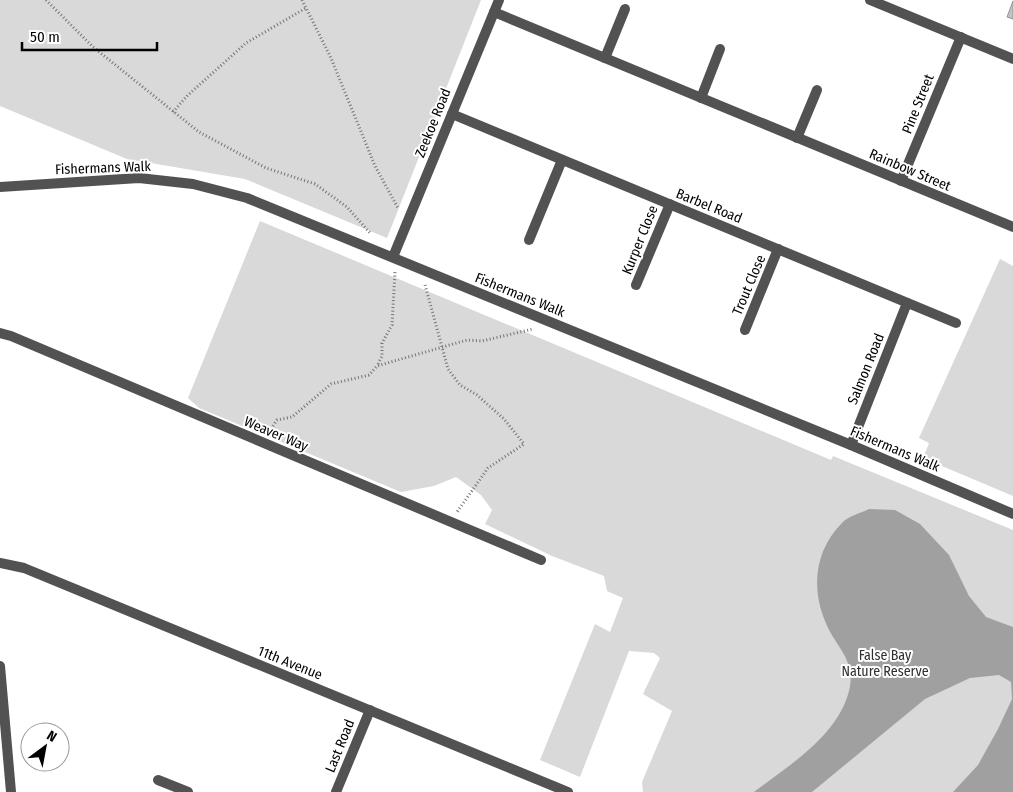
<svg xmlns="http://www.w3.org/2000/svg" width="1013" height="792" font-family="'Fira Sans Condensed',sans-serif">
	<rect width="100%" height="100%" fill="#fff"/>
	<g fill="#d9d9d9">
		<polygon points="0,0 481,0 387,238 245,179 127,159 0,106"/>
		<polygon points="260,221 831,460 833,456 1013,530 1013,792 643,792 642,782 672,711 643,694 660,658 654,653 629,651 580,777 540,760 595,624 610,632 623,598 607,591 604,576 552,556 485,524 492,510 481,495 456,477 434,486 401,492 199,408 188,398"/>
		<polygon points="1000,259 1013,266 1013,496 923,458 929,443 919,438"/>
	</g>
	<path fill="#a0a0a0" d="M869 509 895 510 920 524 949 555 969 596 986 617 1013 627V792H953L978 765 998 729 1012 699 1011 682 999 675 970 678 925 699 812 792H754C789 765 837 737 849 691 857 660 835 647 825 621 811 587 815 550 842 523 848 516 861 513 869 509Z"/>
	<polygon fill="#c2c2c2" stroke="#969696" points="1013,1 1013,19 1007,17"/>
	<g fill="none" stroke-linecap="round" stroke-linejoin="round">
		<g stroke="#747474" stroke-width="3" stroke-dasharray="1 2.5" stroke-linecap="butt">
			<polyline points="46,0 93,47 199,132 266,168 315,184 347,207 370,233"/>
			<polyline points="302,0 331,58 375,166 398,208"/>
			<polyline points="173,112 187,96 246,43 306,8"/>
			<polyline points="425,285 448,369 460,385 477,395 504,419 524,444 488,468 457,512"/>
			<polyline points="378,364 382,356 382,343 392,325 395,272"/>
			<polyline points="269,432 277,420 292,417 331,384 369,375 377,366 467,340 482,341 533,329"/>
		</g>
		<g stroke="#525252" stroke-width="10">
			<polyline points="870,0 1013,59"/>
			<polyline points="494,12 1013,227"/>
			<polyline points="605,58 625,9"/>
			<polyline points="701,98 720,49"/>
			<polyline points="452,114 956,323"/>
			<polyline points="797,138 817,90"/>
			<polyline points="901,181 961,37"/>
			<polyline points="0,187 139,178 193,184 247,198 851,445 1013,514"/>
			<polyline points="529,240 562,160"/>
			<polyline points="393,257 499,0"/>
			<polyline points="636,285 670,204"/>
			<polyline points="745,330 778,249"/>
			<polyline points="0,333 11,336 541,560"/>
			<polyline points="851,445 907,303"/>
			<polyline points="0,563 24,568 568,792"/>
			<polyline points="0,666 11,792"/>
			<polyline points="158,780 188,792"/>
			<polyline points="336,792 370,710"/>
		</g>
	</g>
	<g text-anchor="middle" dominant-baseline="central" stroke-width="4" stroke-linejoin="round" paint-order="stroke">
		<g font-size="14" fill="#000" stroke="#fff">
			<text transform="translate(918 104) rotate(-68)">Pine Street</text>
			<text transform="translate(433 123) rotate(-68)">Zeekoe Road</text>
			<text transform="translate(103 168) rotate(-2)">Fishermans Walk</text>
			<text transform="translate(910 170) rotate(23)">Rainbow Street</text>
			<text transform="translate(709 206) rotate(22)">Barbel Road</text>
			<text transform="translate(640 240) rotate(-68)">Kurper Close</text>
			<text transform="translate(749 285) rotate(-67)">Trout Close</text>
			<text transform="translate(520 295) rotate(22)">Fishermans Walk</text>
			<text transform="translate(866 369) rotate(-68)">Salmon Road</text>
			<text transform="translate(276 434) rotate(23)">Weaver Way</text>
			<text transform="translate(895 449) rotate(23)">Fishermans Walk</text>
			<text transform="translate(290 663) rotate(22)">11th Avenue</text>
			<text transform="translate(340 746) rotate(-68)">Last Road</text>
		</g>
		<g font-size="14" fill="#303030" stroke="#fff">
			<text x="885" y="655">False Bay<tspan x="885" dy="16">Nature Reserve</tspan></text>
		</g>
	</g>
	<g transform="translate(45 747) rotate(32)"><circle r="24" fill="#ffffff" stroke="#999999"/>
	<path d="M0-4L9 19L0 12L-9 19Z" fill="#000000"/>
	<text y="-8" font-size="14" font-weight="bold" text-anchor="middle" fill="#000000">N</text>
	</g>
	<path d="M22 42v8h135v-8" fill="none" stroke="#000000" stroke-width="2.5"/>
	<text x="30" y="42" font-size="15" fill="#000000" stroke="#ffffff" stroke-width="4" paint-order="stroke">50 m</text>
</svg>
